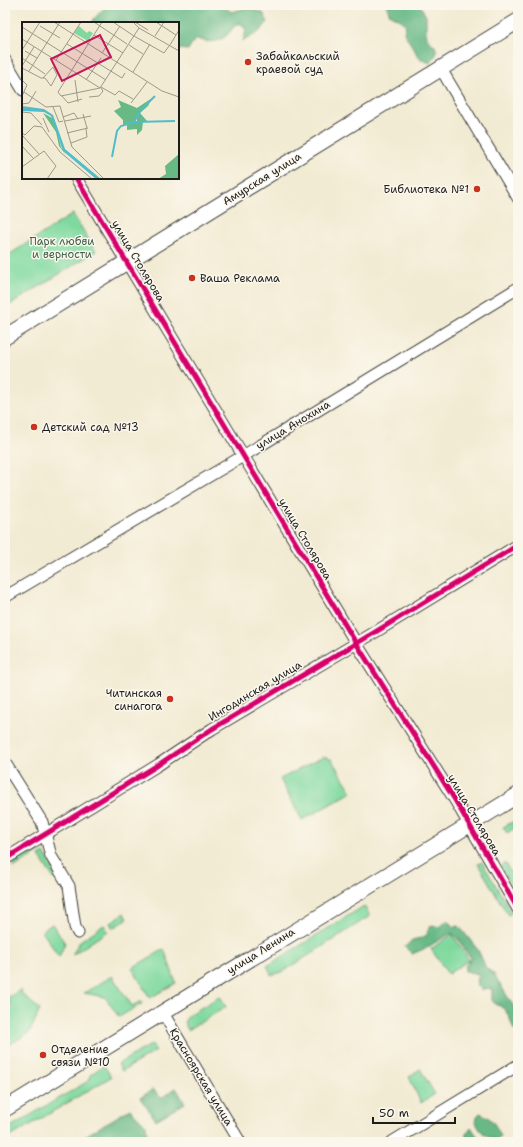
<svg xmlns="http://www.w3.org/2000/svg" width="523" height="1147" font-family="'Shantell Sans',sans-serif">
	<rect width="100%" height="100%" fill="#fbf7ec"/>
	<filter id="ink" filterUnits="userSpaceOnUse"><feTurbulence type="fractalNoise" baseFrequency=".025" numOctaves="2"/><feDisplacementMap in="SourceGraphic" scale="8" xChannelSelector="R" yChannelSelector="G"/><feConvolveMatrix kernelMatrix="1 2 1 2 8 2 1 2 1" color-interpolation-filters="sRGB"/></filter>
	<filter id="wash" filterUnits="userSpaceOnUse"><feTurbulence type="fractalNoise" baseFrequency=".012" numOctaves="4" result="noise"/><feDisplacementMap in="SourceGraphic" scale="16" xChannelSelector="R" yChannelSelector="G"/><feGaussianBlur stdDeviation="0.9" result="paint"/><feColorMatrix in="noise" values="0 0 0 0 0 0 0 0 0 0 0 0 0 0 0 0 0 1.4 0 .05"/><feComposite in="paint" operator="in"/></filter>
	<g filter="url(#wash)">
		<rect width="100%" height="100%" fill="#f2ebd3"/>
		<g fill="#7fd99f" stroke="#4e7a5e">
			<polygon points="73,214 96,251 5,308 5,254 7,256"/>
			<polygon points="323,757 331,759 352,792 302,820 280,779"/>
			<polygon points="518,819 518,826 507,833 503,827"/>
			<polygon points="36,848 41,851 13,868 14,862"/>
			<polygon points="44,853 58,876 54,879 39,856"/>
			<polygon points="482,862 512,913 508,915 478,864"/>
			<polygon points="505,863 518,885 518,897 500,867"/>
			<polygon points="364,906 370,916 284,971 272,975 267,966"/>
			<polygon points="124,913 127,919 113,928 110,923"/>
			<polygon points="52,924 65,943 59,957 42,931"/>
			<polygon points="104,925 108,931 72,955 80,941"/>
			<polygon points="452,934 469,960 448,974 431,949"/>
			<polygon points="164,949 176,983 150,998 132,968"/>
			<polygon points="112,976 132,1006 142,1001 143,1003 119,1017 105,997 84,993"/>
			<polygon points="21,990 22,994 40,1010 29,1033 5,1047 5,1010 12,1006 7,998"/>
			<polygon points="220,996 226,1007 188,1030 184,1022 189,1015"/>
			<polygon points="152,1044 156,1051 122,1071 118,1064"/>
			<polygon points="104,1065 111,1077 5,1140 5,1130 90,1080 90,1075"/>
			<polygon points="420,1069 435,1094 421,1103 409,1077"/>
		</g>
		<g fill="#67b986" stroke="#426a51">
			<path d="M103 5H220L232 12 246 8 252 9 263 13 268 22 259 32 243 41 246 30 240 23C232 27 233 29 228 34 219 43 209 43 197 39L192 43 188 50 178 49V23H92L94 19 104 8Z"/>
			<polygon points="386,5 420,5 426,16 426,32 428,40 435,46 437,53 430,63 420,59 404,33 406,25 399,19 390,15"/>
			<path d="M446 921 451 923 454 927 459 926 478 950 486 968 493 973 514 1007 518 1013V1030H514C510 1021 509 1010 498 1005H496L492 1000V989L485 988 483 990 478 986 477 979 480 974 470 973 465 971V966L469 962 471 958C463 950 461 939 451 933L426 948 412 954 405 947 412 940 421 938 427 935 428 930 432 925 439 927Z"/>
			<polygon points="176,1088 185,1103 156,1120 140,1098 153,1089 161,1098"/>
			<polygon points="130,1109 146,1125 147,1135 136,1142 75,1142"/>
			<path d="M480 1113C493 1119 494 1123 501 1136L497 1140C487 1139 468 1123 480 1113Z"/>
			<polygon points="471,1127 477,1136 487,1142 469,1142 466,1140 466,1134"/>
		</g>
	</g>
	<g filter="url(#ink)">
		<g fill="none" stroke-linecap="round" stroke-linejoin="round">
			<defs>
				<g id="street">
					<polyline points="5,60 23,90"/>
					<polyline points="441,69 518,198"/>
					<polyline points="76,178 356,643 455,800 518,909"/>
					<polyline points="5,597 243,456 518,288"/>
					<polyline points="5,763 42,822 51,856 69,886 75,927 78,933"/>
					<polyline points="5,859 158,765 212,729 372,634 518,545"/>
					<polyline points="163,1013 240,1142"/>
					<polyline points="392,1142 518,1065"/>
				</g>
				<g id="secondary">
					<polyline points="5,337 518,21"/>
					<polyline points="5,1109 518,795"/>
				</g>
			</defs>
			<use href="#street" stroke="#3c3b37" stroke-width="13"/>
			<use href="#secondary" stroke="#3c3b37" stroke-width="17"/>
			<use href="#street" stroke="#fff" stroke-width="11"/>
			<use href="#secondary" stroke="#fff" stroke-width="15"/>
			<defs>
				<g id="cycleway">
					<polyline points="76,178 356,643 455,800 518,909"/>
					<polyline points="5,859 158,765 212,729 372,634 518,545"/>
				</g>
			</defs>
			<use href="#cycleway" stroke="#fbf7ec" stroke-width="8"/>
			<use href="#cycleway" stroke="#d6006c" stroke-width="5"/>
		</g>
	</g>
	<g fill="#c8321e" stroke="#fbf7ec" stroke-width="1.5">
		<circle cx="248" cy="62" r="4"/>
		<circle cx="477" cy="189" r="4"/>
		<circle cx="192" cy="278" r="4"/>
		<circle cx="34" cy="427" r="4"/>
		<circle cx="170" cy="699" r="4"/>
		<circle cx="43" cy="1055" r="4"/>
	</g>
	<g text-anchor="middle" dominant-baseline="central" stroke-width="3" stroke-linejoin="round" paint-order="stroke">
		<g font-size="11" fill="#1c1c1c" stroke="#fbf7ec" text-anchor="start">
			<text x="256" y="56">Забайкальский<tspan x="256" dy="13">краевой суд</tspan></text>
			<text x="469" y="189" text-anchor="end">Библиотека №1</text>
			<text x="200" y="278">Ваша Реклама</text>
			<text x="42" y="427">Детский сад №13</text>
			<text x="162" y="693" text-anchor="end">Читинская<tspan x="162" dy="13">синагога</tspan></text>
			<text x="51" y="1049">Отделение<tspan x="51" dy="13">связи №10</tspan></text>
		</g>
		<g font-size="11" fill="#1c1c1c" stroke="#fbf7ec">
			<text transform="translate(262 179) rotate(-32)">Амурская улица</text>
			<text transform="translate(138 261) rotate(59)">улица Столярова</text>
			<text transform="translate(293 425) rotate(-31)">улица Анохина</text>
			<text transform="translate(305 539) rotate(59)">улица Столярова</text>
			<text transform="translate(255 691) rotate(-31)">Ингодинская улица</text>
			<text transform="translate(474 815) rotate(59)">улица Столярова</text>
			<text transform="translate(261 951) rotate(-32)">улица Ленина</text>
			<text transform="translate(201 1077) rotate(59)">Красноярская улица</text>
		</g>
		<g font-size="11" fill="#3f5e4a" stroke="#fbf7ec">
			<text x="62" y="241">Парк любви<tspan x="62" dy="13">и верности</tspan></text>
		</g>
	</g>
	<g transform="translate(22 22)">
		<rect width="157" height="157" fill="#f2ebd3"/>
		<path d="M57 4 65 11 67 9 71 11 66 19 52 11Z" fill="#7fd99f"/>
		<path d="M130 76 126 84 118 91 125 99H115V95L111 100 101 103V98L92 89 99 85 96 78 115 86ZM21 91 32 97 39 125 44 133 37 124 34 110ZM112 100H121L120 108 115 113V107L105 108V103ZM157 132V157H136L144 152 143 144Z" fill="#67b986"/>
		<path d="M0 84 22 87 31 93 43 127 79 157H74L41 129 29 94 22 90 0 89Z" fill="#51bdcb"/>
		<path fill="none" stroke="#51bdcb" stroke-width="2" d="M112 100 119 88 133 74M90 135 95 109 99 104 113 100 153 99"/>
		<path fill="none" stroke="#9c988a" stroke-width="1" d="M32 0 140 69 157 75M72 0 105 22M91 0 112 14M111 0 117 6 157 29M113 0 126 8M134 0 154 13M18 4 38 16M0 5 84 58M72 13 101 31M112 14 142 31 147 24M133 14 142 0M0 17 78 66 117 6M45 22 100 56 103 51M107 23 121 32M148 23 157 8M0 28 18 0M3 29 15 36M80 31 98 4M0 36 23 52M34 38 59 0M0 44 12 25M0 46 19 56H23L29 64 35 53 31 45 21 56M7 49 38 0M111 50 128 22M0 58 5 63 0 74M53 58 56 80M64 58 79 36M79 65 93 73 97 69 111 77M78 66 39 74 36 70 80 0M2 70 24 85 38 84 50 125 82 157M40 74 46 81 60 77M67 75 77 74 81 69 79 66M109 81 125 60M0 82 7 81 14 69M31 85 37 100 41 99M0 90 9 91 20 103M61 92 65 106M41 95 52 91 56 97M21 96 27 110M43 99 69 94M0 111 3 113 12 104 20 105 38 130 70 157M45 111 66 106M0 113 17 132M49 121 65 115 64 107M0 124 11 136M0 145 22 129 34 144 25 157"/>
		<path fill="#c2185b" fill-opacity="0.15" stroke="#c2185b" stroke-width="2" d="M78 13 89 35 40 59 29 37Z"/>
		<rect width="157" height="157" fill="none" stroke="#1c1c1c" stroke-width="2"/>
	</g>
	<rect width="523" height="1147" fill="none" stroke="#fbf7ec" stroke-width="20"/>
	<path d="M373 1117v6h82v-6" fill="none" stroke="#1c1c1c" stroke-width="2"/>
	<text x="379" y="1117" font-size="12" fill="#1c1c1c" stroke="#fbf7ec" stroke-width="3" paint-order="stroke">50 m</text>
</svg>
